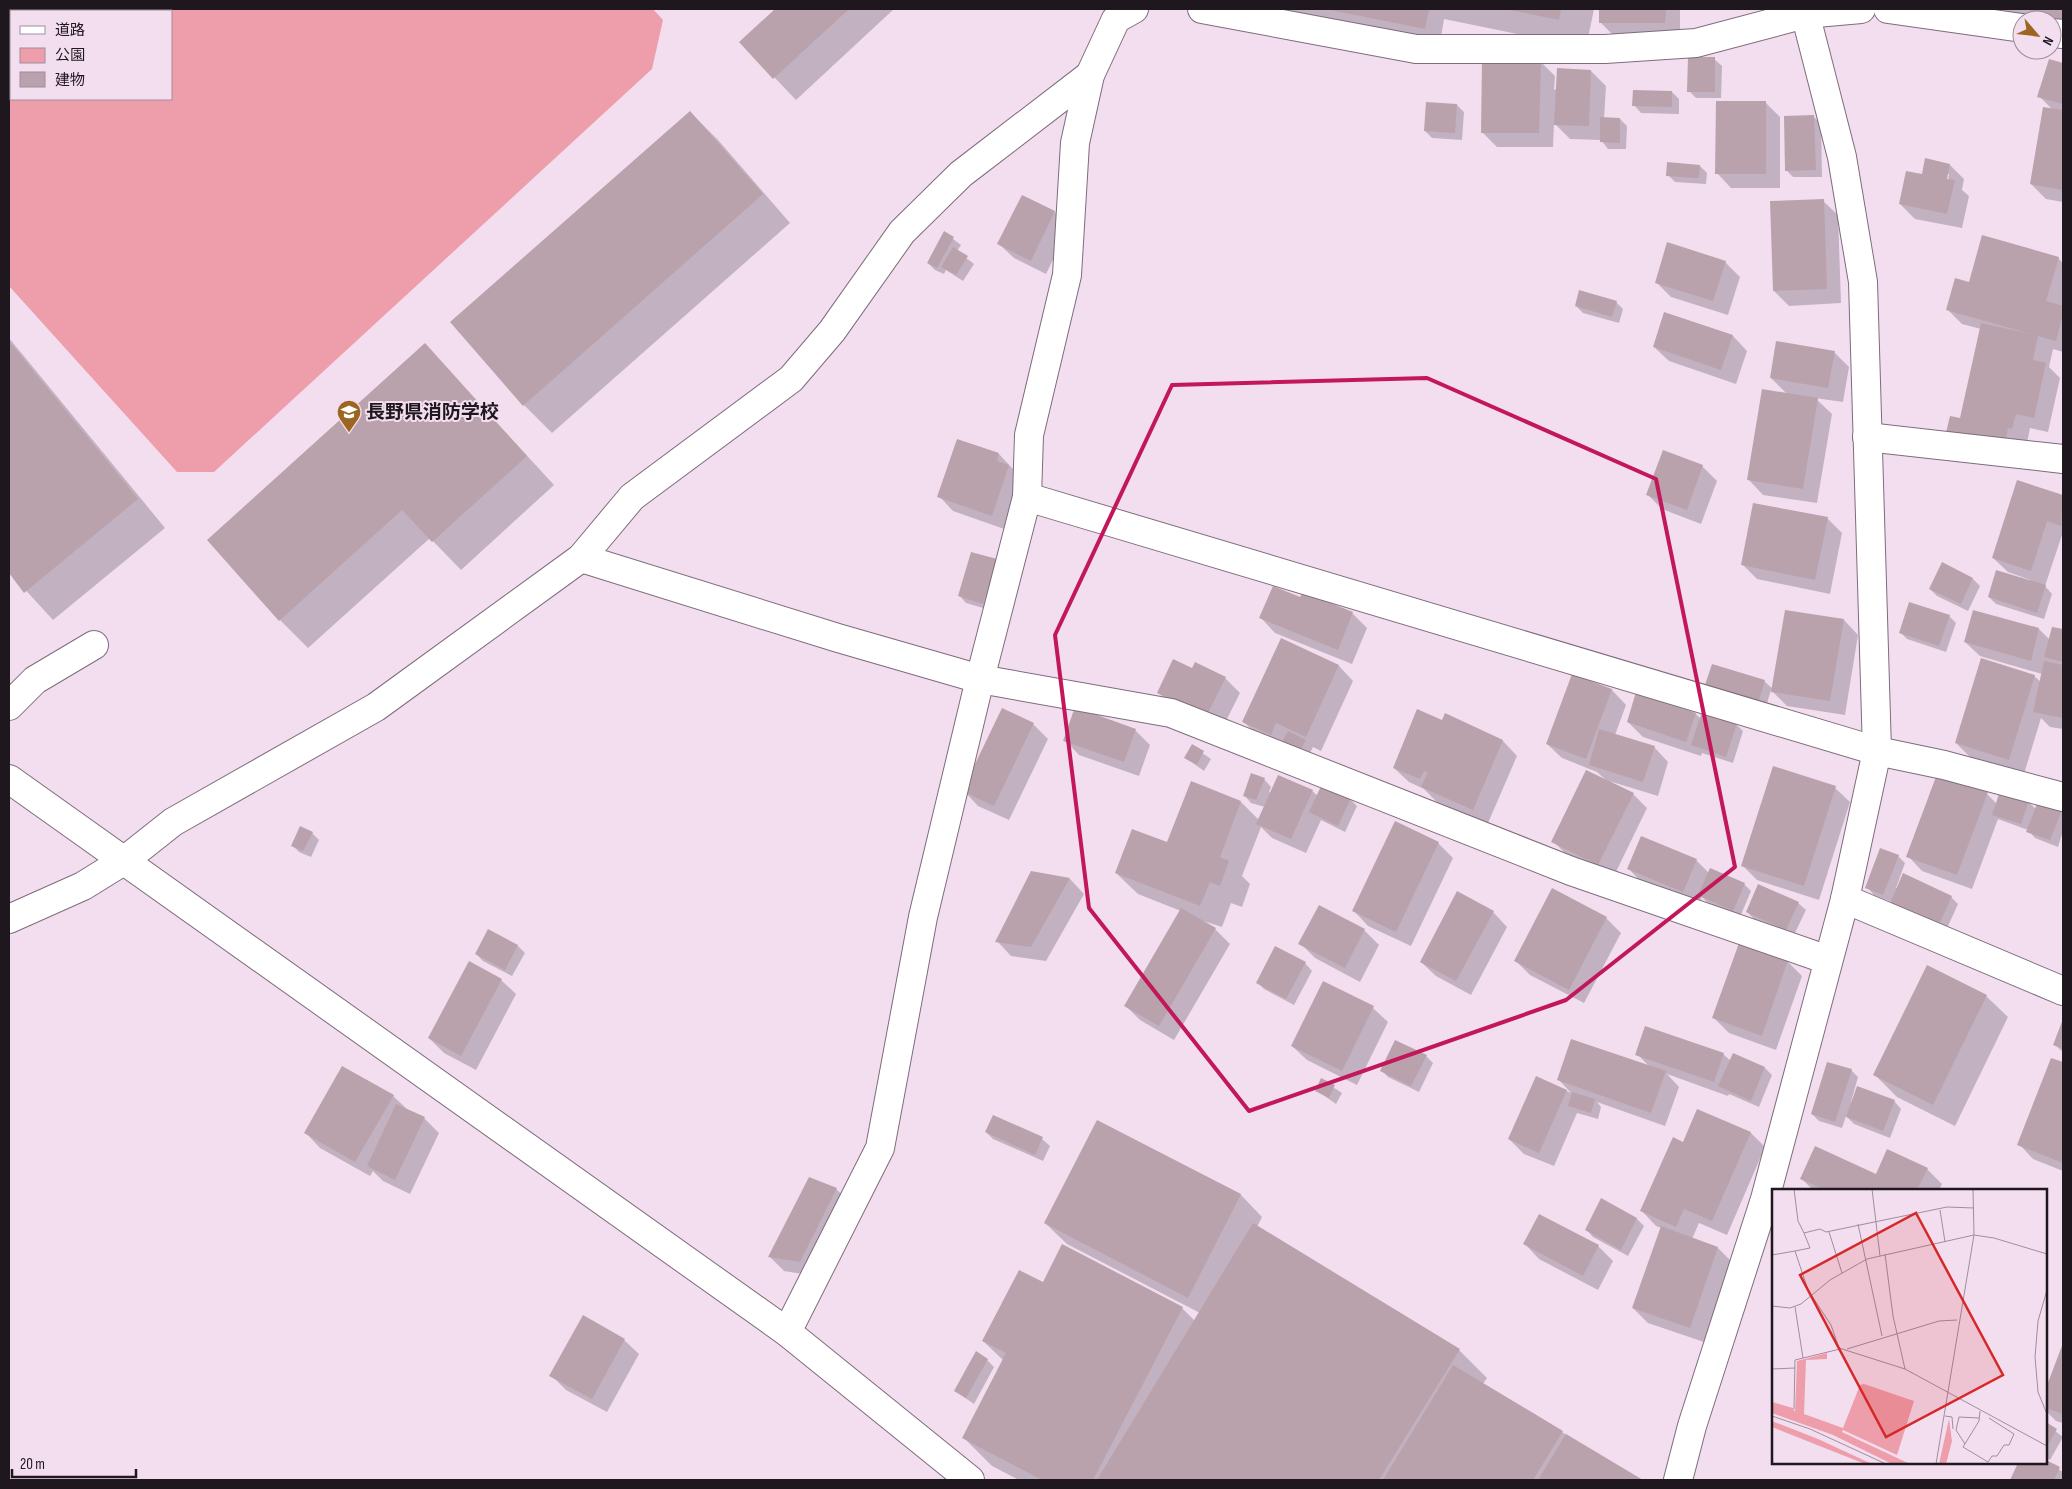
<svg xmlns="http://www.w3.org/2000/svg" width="2072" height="1489" font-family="'Sofia Sans Condensed','Noto Sans JP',sans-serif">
	<rect width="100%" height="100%" fill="#f3def0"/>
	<path fill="#ee9eaa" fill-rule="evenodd" d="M9 9H653L663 20 652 69 214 472H177L9 286ZM11 11H171V99H11Z"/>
	<g fill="#0003" fill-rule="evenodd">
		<polygon points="776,9 894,9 796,100 741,42"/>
		<polygon points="1217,9 1594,9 1586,48 1444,19 1440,43"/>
		<polygon points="1601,9 1680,9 1680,37 1615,37 1600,22"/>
		<polygon points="1956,9 2063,9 2063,24 2052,20 2036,20 2030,13 2027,20"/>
		<polygon points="1714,59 1722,66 1721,98 1696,98 1689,91"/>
		<polygon points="2050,60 2063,65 2063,202 2046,199 2031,184 2052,109 2039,96"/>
		<polygon points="1540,61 1555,76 1554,90 1591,71 1606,86 1604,119 1620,119 1627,126 1626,149 1608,149 1601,140 1570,139 1554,123 1553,147 1497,147 1482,132"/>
		<polygon points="1672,92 1679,99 1679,114 1641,113 1634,105"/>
		<polygon points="1765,102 1780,117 1780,188 1731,188 1717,173"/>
		<polygon points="1457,105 1464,112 1462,140 1432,138 1425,131"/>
		<polygon points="690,112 718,140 790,223 552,433 524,405"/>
		<polygon points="1814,117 1821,124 1822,177 1793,177 1786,170"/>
		<path d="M1950 165 1964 179 1962 190 1969 196 1962 228 1915 219 1900 204 1923 176ZM1947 174H1949L1947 185Z"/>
		<polygon points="1700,166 1707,173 1706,184 1675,182 1668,175"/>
		<polygon points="1023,196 1055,212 1069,227 1046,274 1014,258 999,244"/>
		<polygon points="1823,201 1838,215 1841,303 1789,306 1774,291"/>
		<polygon points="945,233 961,245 957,251 974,264 963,281 946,270 944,274 935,270 928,263"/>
		<polygon points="2058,258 2063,263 2063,352 2053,349 2049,367 2060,378 2048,432 2030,428 2027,443 2018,463 1961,419 1981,329 1962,324 1947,309 1970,284"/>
		<polygon points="1725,262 1740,277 1728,315 1671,297 1656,282"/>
		<polygon points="1616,302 1623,309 1619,323 1583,313 1576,306"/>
		<polygon points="1665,314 1733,336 1747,351 1736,384 1669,361 1654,347"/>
		<polygon points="9,338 165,528 53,620 9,572"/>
		<polygon points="425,345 554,485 461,570 430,538 308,648 280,620"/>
		<polygon points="1834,352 1849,367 1843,402 1815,398 1832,414 1817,503 1763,495 1749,480 1788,395 1771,378"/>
		<polygon points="999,454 1023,480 1007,530 953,511 939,496"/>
		<polygon points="1702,466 1717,481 1701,524 1662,509 1648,495"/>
		<polygon points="2018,481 2063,496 2063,536 2062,535 2045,586 2052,594 2044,619 1996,604 1989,597 2029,582 2030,580 2008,572 1993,558"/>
		<polygon points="1827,518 1842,533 1830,594 1757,579 1742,564"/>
		<polygon points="996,560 1003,567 990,610 966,603 959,595"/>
		<polygon points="1973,579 1980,586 1968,611 1937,596 1930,589"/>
		<polygon points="1352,613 1367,628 1352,664 1275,633 1261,618"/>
		<polygon points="1949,616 1956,623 1946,652 1907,639 1900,632"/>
		<polygon points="1844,620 1858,635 1845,715 1787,706 1771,690 1765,710 1713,695 1764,681 1773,689"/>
		<polygon points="2053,628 2063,631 2063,729 2050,727 2041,718 2024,774 1971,758 1956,743 2034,676 2041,682 2042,674 1980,656 1965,642 2039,629 2050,640"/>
		<polygon points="1281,640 1339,666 1353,681 1321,751 1313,747 1308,757 1258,736 1243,721"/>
		<polygon points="1192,670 1225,678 1240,693 1221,731 1173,707 1158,692"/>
		<polygon points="1573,676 1612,690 1626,705 1615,735 1654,747 1668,762 1658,796 1609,781 1633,794 1647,808 1613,878 1568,856 1553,841 1606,780 1597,772 1562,758 1547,744"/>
		<polygon points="1696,714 1701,719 1736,724 1743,731 1733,763 1702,753 1701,756 1643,737 1628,722"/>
		<polygon points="1446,715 1503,741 1517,756 1488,823 1437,802 1424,789 1409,782 1394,768 1443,721"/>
		<polygon points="1033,724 1048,739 1009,820 978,806 964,791"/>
		<polygon points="1135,730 1150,745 1139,776 1079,755 1065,740"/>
		<polygon points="1192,746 1211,759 1204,771 1186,758"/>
		<polygon points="1264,779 1271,787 1269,792 1271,793 1312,791 1318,796 1350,799 1357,806 1345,832 1321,820 1306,853 1272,838 1261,827 1242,876 1250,884 1242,907 1231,903 1222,927 1197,919 1215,929 1230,944 1174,1040 1140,1020 1126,1006 1181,911 1138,894 1116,873 1168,844 1191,783 1241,802 1259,820 1265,807 1251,803 1244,795"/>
		<polygon points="1835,788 1850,802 1819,900 1757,880 1743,866"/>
		<polygon points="1987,794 1997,804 2028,802 2036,809 2061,811 2063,814 2063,831 2058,847 2035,838 2028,830 1998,819 1972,889 1922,871 1908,856"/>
		<polygon points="312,833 319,840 311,857 299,852 292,845"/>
		<polygon points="1438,843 1453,858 1411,946 1368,926 1354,911"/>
		<polygon points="1898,856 1905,863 1896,888 1951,897 1958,904 1944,935 1892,902 1874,895 1867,887"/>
		<polygon points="1696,860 1709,873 1744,884 1751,891 1740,917 1707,902 1702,897 1698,906 1643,884 1629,869"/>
		<polygon points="1031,872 1070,879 1084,894 1046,961 1011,956 997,941"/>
		<polygon points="1759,886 1798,903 1806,910 1793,937 1754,919 1747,912"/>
		<polygon points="1553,890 1606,918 1621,933 1584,1003 1530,975 1515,960"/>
		<polygon points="1320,907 1364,930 1379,945 1360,982 1315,958 1300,943"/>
		<polygon points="1493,912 1507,927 1471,995 1436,976 1421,962"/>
		<polygon points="489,931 518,946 525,953 512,976 483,961 476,954"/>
		<polygon points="1787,961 1802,976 1776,1050 1729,1033 1714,1018"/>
		<polygon points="1305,963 1312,971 1294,1005 1264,989 1257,982"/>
		<polygon points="501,980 516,994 476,1070 444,1053 429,1038"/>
		<polygon points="1324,983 1373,1008 1388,1022 1357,1085 1307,1060 1292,1046"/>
		<polygon points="1986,996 2008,1017 1955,1126 1897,1097 1875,1075"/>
		<polygon points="2063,1022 2063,1052 2055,1045"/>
		<polygon points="1637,1054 1723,1054 1731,1061 1734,1055 1765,1068 1772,1075 1759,1107 1729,1094 1728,1096 1667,1074 1679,1087 1665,1126 1597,1102 1601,1107 1598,1119 1577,1113 1554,1166 1524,1154 1509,1139 1537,1078 1571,1093 1558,1079 1650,1067"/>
		<polygon points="1426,1056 1433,1063 1419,1092 1388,1077 1381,1070"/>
		<polygon points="2052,1059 2063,1064 2063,1171 2033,1159 2019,1144"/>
		<polygon points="1851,1070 1858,1077 1851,1102 1894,1101 1901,1109 1890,1138 1854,1124 1846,1116 1842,1128 1819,1121 1812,1114"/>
		<polygon points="1322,1080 1342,1093 1336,1104 1316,1090"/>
		<polygon points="393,1096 408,1110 424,1118 439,1133 410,1194 383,1181 373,1171 370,1176 320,1148 306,1133"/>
		<polygon points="994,1116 1042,1139 1050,1146 1043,1161 993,1139 986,1132"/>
		<polygon points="1098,1121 1241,1195 1262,1217 1257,1227 1459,1350 1487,1378 1483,1384 1641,1480 1019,1480 992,1466 964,1438 1003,1360 983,1341 1043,1284 1182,1308 1195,1321 1200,1313 1067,1244 1045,1223"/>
		<polygon points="1751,1133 1765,1147 1727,1235 1699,1223 1692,1239 1718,1248 1732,1262 1704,1342 1648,1323 1633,1308 1662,1228 1656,1226 1642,1211 1683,1143"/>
		<polygon points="1927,1169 1942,1184 1939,1190 1813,1190 1802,1179 1876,1175"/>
		<polygon points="836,1189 851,1203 815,1276 784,1271 770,1257"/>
		<polygon points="1602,1200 1637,1219 1644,1226 1628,1256 1593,1237 1586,1229"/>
		<polygon points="1525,1244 1598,1246 1613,1261 1598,1290 1539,1259"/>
		<polygon points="624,1340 639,1354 607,1412 566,1390 551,1375"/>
		<polygon points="2063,1344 2063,1423 2056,1421 2046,1411 2046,1393"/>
		<polygon points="987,1360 994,1367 974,1404 955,1391"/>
		<polygon points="2046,1424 2063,1437 2050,1460 2046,1457"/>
		<polygon points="2046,1462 2063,1472 2063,1480 2011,1479 2019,1463"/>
	</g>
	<g fill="#baa2ac">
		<polygon points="775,9 849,9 773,79 739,42"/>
		<polygon points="1326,9 1429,9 1425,29"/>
		<polygon points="1505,9 1561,9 1559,20"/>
		<polygon points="1599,9 1666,9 1665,23 1599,23"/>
		<polygon points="2030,9 2063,9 2063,19 2029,14"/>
		<polygon points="1688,57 1715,57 1715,92 1687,92"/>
		<polygon points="1482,59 1541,60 1539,133 1481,133"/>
		<polygon points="2049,59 2063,63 2063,104 2037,97"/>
		<polygon points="1557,68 1591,70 1589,126 1554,125"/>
		<polygon points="1633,90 1672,91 1672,107 1632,106"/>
		<polygon points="1716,101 1766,101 1766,174 1715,174"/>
		<polygon points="1426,102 1457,104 1455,133 1424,131"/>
		<polygon points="2043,107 2063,110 2062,190 2030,184"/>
		<polygon points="690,111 763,194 523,406 450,322"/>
		<polygon points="1814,115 1816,170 1785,171 1784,116"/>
		<polygon points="1600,117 1620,118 1620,143 1600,142"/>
		<polygon points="1925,158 1950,164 1947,179 1955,180 1947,214 1899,204 1906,171 1922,174"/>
		<polygon points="1667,162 1700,165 1699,178 1666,176"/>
		<polygon points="1022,195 1055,211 1031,261 997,244"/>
		<polygon points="1824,199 1827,289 1773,291 1770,201"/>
		<polygon points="944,231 954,237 937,268 927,263"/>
		<polygon points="1982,235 2059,257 2046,301 2063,306 2063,314 2056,341 2038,336 2033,360 2046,363 2034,418 2016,414 2012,429 2008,428 2004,449 1945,437 1950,416 1960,418 1981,323 2031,334 1946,310 1955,278 1969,282"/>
		<polygon points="1667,242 1726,261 1713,301 1655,283"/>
		<polygon points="953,247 968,256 956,275 941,267"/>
		<polygon points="1579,290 1617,301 1612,317 1575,306"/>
		<polygon points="1664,312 1733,335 1721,370 1653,347"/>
		<polygon points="9,341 138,499 24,593 9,573"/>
		<polygon points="1776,341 1835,351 1828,388 1770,378"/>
		<polygon points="425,343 527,456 432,542 402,510 279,621 207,540"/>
		<polygon points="1762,389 1818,398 1803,489 1747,480"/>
		<polygon points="957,439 999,453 997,461 1009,465 992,516 937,497"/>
		<polygon points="1663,450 1703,465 1687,510 1646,495"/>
		<polygon points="2017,480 2063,495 2061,526 2047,521 2031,571 1992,558"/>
		<polygon points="1753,503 1828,517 1815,580 1741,565"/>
		<polygon points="971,552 997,559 983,604 958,596"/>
		<polygon points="1942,562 1973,578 1961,604 1929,589"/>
		<polygon points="1996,570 2046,585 2037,613 1988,597"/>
		<polygon points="1273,586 1300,597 1303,592 1353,612 1338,650 1259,618"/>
		<polygon points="1909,602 1950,615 1939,646 1899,633"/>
		<polygon points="1785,610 1844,619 1830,701 1771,692"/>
		<polygon points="1973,610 2039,628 2031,661 1964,642"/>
		<polygon points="2052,627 2063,629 2063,662 2044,657"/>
		<polygon points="1281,638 1339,665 1306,737 1276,723 1271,735 1242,722"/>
		<polygon points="1981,658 2035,675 2009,760 1955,743"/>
		<polygon points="1173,659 1192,668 1195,662 1226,677 1206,717 1157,693"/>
		<polygon points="2044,661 2063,665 2063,718 2033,712"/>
		<polygon points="1712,664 1765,680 1758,704 1704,688"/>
		<polygon points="1572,674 1612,689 1586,759 1546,744"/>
		<polygon points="1636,692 1696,713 1686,742 1627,722"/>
		<polygon points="1075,707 1136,729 1124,762 1063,741"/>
		<polygon points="1002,708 1034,723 994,806 962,791"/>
		<polygon points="1417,709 1442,720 1445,713 1503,740 1473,810 1421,787 1428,772 1424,771 1420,779 1393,768"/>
		<polygon points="1702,712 1737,723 1726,757 1691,745"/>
		<polygon points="1599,729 1655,746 1643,782 1589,765"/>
		<polygon points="1288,731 1306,740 1300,751 1282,742"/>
		<polygon points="1192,744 1204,751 1197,765 1184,758"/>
		<polygon points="1773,766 1836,786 1804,886 1741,866"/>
		<polygon points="1586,770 1634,793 1598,865 1551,842"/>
		<polygon points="1251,773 1265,778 1256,800 1243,796"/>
		<polygon points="1937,774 1988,792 1957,875 1906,857"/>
		<polygon points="1278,775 1313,790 1291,839 1256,824"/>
		<polygon points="1191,781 1241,801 1220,857 1229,861 1220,886 1210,882 1200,906 1115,873 1132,829 1167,842"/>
		<polygon points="1322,784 1351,798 1338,826 1309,812"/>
		<polygon points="2000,791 2029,800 2021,824 1992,815"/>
		<polygon points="2038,801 2062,810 2050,840 2026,832"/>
		<polygon points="1395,821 1439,842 1396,932 1352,911"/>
		<polygon points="300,826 313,832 303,851 291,846"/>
		<polygon points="1641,836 1697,859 1683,892 1627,869"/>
		<polygon points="1880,848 1899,855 1883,895 1865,888"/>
		<polygon points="1710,868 1745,883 1733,911 1698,895"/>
		<polygon points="1031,871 1070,878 1031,947 995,942"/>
		<polygon points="1903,873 1952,896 1937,929 1889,906"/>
		<polygon points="1758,884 1799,902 1786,930 1746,912"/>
		<polygon points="1552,888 1607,917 1569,990 1514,961"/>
		<polygon points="1457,891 1494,911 1456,981 1420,962"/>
		<polygon points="1319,905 1365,929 1345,968 1298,944"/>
		<polygon points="1181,908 1216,928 1159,1026 1124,1006"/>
		<polygon points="488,929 518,945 505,970 475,954"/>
		<polygon points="1739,943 1788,960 1762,1036 1712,1018"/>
		<polygon points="1275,946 1306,962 1286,999 1256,983"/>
		<polygon points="469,961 502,979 461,1056 428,1038"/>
		<polygon points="1927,965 1987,995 1933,1105 1873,1075"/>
		<polygon points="1323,981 1374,1006 1342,1071 1291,1046"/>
		<polygon points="2063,1019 2063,1049 2053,1045"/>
		<polygon points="1645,1026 1724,1053 1714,1082 1635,1055"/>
		<polygon points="1571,1039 1666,1071 1651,1113 1557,1080"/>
		<polygon points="1395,1040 1427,1055 1411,1086 1380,1071"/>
		<polygon points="1733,1053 1765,1067 1751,1101 1718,1086"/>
		<polygon points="2051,1058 2063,1062 2063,1163 2017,1145"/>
		<polygon points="1827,1062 1852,1069 1835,1122 1811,1114"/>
		<polygon points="342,1066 394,1095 355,1162 304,1133"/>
		<polygon points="1536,1076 1567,1090 1539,1153 1508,1139"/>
		<polygon points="1321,1078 1335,1085 1329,1098 1315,1091"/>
		<polygon points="1857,1086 1895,1100 1883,1131 1846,1117"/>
		<polygon points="1572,1092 1595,1099 1591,1113 1568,1106"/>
		<polygon points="396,1104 425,1117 395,1180 367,1166"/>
		<polygon points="1697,1109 1751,1132 1712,1221 1684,1209 1676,1227 1640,1211 1673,1137 1683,1142"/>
		<polygon points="993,1115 1043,1137 1035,1155 985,1132"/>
		<polygon points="1097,1120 1241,1194 1188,1298 1044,1223"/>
		<polygon points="1815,1146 1876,1174 1887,1149 1928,1168 1917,1190 1825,1190 1800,1179"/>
		<polygon points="809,1177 837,1188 800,1262 768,1257"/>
		<polygon points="1601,1198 1637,1218 1621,1250 1585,1230"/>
		<polygon points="1539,1214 1599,1245 1583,1276 1523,1244"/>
		<polygon points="1253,1223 1460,1349 1379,1480 1097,1480"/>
		<polygon points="1661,1226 1718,1247 1690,1328 1632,1308"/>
		<polygon points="1062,1244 1183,1307 1093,1480 1042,1480 962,1438 1006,1353 982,1341 1019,1270 1043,1282"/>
		<polygon points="583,1315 625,1339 592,1399 549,1376"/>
		<polygon points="2063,1343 2063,1414 2046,1408 2046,1388"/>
		<polygon points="976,1351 988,1359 966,1398 954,1391"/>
		<polygon points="1453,1365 1563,1431 1533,1480 1383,1480"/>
		<polygon points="2046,1422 2057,1429 2046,1448"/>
		<polygon points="1566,1434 1643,1480 1538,1480"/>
		<polygon points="2046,1460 2060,1467 2054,1480 2010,1480 2018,1463 2046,1463"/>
	</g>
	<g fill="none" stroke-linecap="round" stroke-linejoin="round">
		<defs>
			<g id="minor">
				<polyline points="1202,9 1416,49 1605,49 1696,43 1805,14 1861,9"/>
				<polyline points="1888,9 2022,28"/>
				<polyline points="2052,33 2063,34"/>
				<polyline points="1867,437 2063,459"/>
				<polyline points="1027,497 1877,751 1944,765 2063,797"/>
				<polyline points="581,558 838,638 980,679 1171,713 1571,871 1828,960"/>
				<polyline points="9,706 35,680 94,645"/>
				<polyline points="9,779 787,1332 970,1480"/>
				<polyline points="1845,899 2063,991"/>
				<polyline points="9,919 83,886 125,860 173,822 376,707 581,558 632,497 791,379 832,331 902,232 961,174 1090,75"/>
				<polyline points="787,1332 880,1148 923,917 980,679 1027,497 1029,435 1067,275 1075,143 1090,75 1116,19 1134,9"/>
				<polyline points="1678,1480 1692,1426 1765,1199 1845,899 1877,751 1863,282 1842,157 1804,9"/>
			</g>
		</defs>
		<use href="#minor" stroke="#7e6c7b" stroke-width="30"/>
		<use href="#minor" stroke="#fff" stroke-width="28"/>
	</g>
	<path fill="none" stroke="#c2185b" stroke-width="4" stroke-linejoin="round" d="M1427 378 1656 479 1735 867 1566 1000 1249 1111 1089 908 1055 635 1172 385Z"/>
	<defs>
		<symbol id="school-pin" viewBox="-11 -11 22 30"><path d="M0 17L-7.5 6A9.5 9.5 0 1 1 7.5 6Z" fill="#9c6620" stroke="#f3def0"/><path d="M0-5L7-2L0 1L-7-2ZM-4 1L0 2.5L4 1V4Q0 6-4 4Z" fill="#fff"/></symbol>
	</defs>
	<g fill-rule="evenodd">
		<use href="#school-pin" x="335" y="398" width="28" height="38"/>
	</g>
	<g text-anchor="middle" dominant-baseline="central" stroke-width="4" stroke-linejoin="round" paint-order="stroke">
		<g font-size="19" font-weight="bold" fill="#1f171e" stroke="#f3def0" text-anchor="start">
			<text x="366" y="412">長野県消防学校</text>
		</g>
	</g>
	<g transform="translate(1772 1189)">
		<rect width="275" height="275" fill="#f3def0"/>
		<path d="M55 164V170L34 171 32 225 71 239 88 196 92 195 142 212 125 266 71 241 70 243 138 275H120L61 246 0 224V213L21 219 23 223 25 172ZM177 230 180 252 174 275H167ZM0 232 46 250 100 275H93L0 238Z" fill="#ee9eaa"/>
		<path fill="none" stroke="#9e8e9c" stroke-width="1" d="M22 0 26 32 32 44M100 0 108 67M168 21 173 53M86 35 110 147M57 43 70 84M23 62 38 59 32 44 48 40 54 43 175 18 202 19M113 65 121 127 133 180M0 66 23 62 36 101 59 136 67 159 133 180 275 257M275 101 266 132 263 168 266 203 275 225M0 117 18 119 29 115 58 91 95 70 202 46 222 49 275 65M23 118 31 169M75 160 167 132 185 131M0 180 23 179M22 220 23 171 68 160M208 222 207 232 191 258 216 273 220 267H225L232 256H237L242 245 217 229M0 227 38 240 114 275M173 227 180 228 181 240M193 255 184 241 187 228 207 229M164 275 202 46 201 0"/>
		<path fill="#d62828" fill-opacity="0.15" stroke="#d62828" stroke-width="2.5" d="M144 24 231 186 114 248 28 86Z"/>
		<rect width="275" height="275" fill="none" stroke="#1f171e" stroke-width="2.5"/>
	</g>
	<rect width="2072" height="1489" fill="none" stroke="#1f171e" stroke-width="20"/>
	<rect x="10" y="10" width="162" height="90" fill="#f3def0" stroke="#9e8e9c"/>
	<rect x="20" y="26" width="25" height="8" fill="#ffffff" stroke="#9e8e9c"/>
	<text x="55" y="35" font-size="15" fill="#1f171e">道路</text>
	<rect x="20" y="48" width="25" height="15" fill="#ee9eaa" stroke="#9e8e9c"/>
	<text x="55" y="60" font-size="15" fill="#1f171e">公園</text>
	<rect x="20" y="72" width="25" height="15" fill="#baa2ac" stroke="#9e8e9c"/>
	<text x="55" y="85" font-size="15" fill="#1f171e">建物</text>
	<g transform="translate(2037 35) rotate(118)"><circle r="24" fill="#f3def0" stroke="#9e8e9c"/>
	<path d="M0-4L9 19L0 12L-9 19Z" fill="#9c6620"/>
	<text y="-8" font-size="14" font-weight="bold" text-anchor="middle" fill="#1f171e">N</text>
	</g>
	<path d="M12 1469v8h124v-8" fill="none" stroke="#1f171e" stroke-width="2.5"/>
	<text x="20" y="1469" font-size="15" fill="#1f171e" stroke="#f3def0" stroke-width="4" paint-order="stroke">20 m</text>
</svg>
